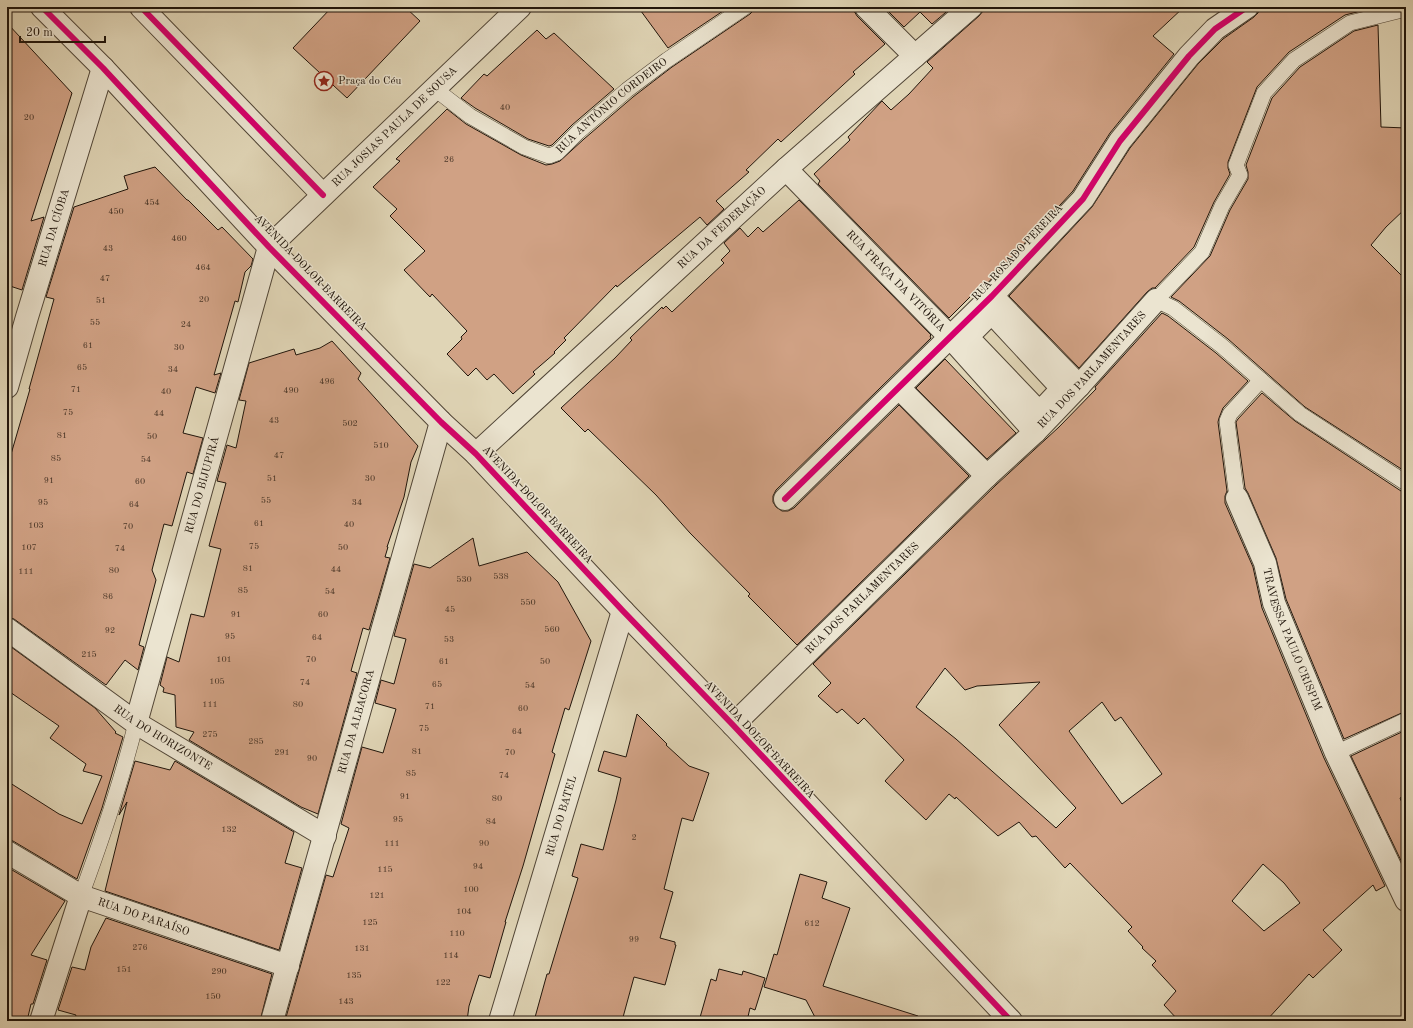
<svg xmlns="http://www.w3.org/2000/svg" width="1413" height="1028" font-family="'Old Standard TT',serif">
	<rect width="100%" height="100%" fill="#e0d5b6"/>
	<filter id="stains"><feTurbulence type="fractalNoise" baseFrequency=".005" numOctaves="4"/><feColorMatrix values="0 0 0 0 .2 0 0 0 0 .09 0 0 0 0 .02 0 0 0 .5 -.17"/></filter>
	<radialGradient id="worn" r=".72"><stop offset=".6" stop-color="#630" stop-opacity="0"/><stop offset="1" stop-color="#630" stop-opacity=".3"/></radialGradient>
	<g fill="#d0a184" stroke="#20150b" fill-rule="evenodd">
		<polygon points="332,7 405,7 420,21 347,98 293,48"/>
		<polygon points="638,7 729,7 668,48"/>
		<polygon points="754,7 854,7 854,11 857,16 885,44 853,72 855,74 781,142 778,139 746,170 749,172 716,201 724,209 707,225 700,217 617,287 616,285 564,338 566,340 554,352 555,353 533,372 535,374 513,394 494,374 487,380 476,368 468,376 447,354 462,339 461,337 467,331 432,294 430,297 404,270 425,251 390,216 397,209 373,187 400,161 396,159 447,109 466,124 521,155 546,165 552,164 560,161 584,139 633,97 672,67 750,14 753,11"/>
		<polygon points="884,7 952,7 932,24 920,12 904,27"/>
		<polygon points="983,7 1184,7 1153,36 1174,54 1110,133 1073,191 985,286 983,284 949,318 818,184 820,181 814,174 850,140 848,137 882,101 891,110 909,94 933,68 927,62 979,16 983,11"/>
		<polygon points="1259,7 1377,7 1345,15 1289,52 1257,87 1228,162 1228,168 1230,174 1214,202 1194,247 1155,288 1152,288 1147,292 1079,368 1009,296 1092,207 1130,148 1198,64 1223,39 1254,17 1258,13"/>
		<polygon points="7,23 72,93 31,221 44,217 22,290 7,285"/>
		<polygon points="1378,25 1381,127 1406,128 1406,208 1386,227 1371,245 1406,280 1406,472 1305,407 1228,339 1179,301 1171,297 1210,256 1230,210 1248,179 1248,172 1246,165 1272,98 1300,67 1354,31"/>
		<polygon points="537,30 546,39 554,33 614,89 572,125 552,145 549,146 528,139 475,108 461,98 484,74 487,76"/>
		<polygon points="155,167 187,200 188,200 218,230 222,227 253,259 251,266 245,272 238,302 235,301 214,375 221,373 215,393 196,387 183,433 203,438 193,474 187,472 172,526 164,524 152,570 156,580 139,645 144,647 138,670 125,660 106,685 14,619 7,617 7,468 30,389 29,389 54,299 46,297 74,207 128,189 124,176"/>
		<polygon points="799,200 931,335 930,336 931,338 776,490 773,496 773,502 776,507 782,511 788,511 794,508 899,405 969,476 797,645 748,596 750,594 690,533 656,495 588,429 585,432 561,408 615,358 632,340 630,338 662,307 663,309 666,306 672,312 724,263 721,260 730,251 724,243 740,228 748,237 758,227 763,232"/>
		<path d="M1162 313 1168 316 1216 353 1248 381 1223 408 1219 418 1218 422 1227 491 1225 496V503L1253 567 1262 608 1324 758 1385 886 1376 891 1373 885 1323 930 1342 950 1313 978 1309 974 1266 1021H1179L1164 1005 1176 991 1152 965 1156 961 1142 948 1143 947 1128 931 1132 927 1070 863 1065 868 1036 836 1032 837 1019 822 998 836 956 797 955 799 949 794 926 820 885 781 904 760 864 718 858 724 842 709 837 713 818 696 831 683 813 664 996 485 1059 427 1096 389 1095 387ZM945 668 965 690 977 686 1040 682 999 725 1076 808 1056 828 956 739 916 707ZM1102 702 1115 721 1121 717 1162 774 1122 804 1069 731ZM1263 864 1284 883 1300 903 1264 931 1232 901Z"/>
		<polygon points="332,341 361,373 358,379 418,446 411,462 404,497 387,547 388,547 385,557 390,558 369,630 363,628 351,671 357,673 318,814 301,807 189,740 194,732 176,727 175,695 163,692 164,688 160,685 167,657 179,662 191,614 204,617 221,549 209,546 226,483 217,481 227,445 236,448 246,401 239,400 249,363 294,349 296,355 320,348"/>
		<polygon points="945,359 1016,433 987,459 916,388"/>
		<polygon points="1262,393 1295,421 1401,491 1406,492 1406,711 1344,739 1286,599 1276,558 1248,493 1245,488 1236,422 1238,419"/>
		<polygon points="473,538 479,566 527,552 558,582 591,641 569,710 565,708 552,752 555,754 523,866 505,922 506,922 490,978 479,975 469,1006 467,1021 285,1021 326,875 333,877 349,828 341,824 362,747 383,753 396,709 375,703 381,680 394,684 406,639 394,636 414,564 430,568"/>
		<polygon points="7,644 95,708 116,732 115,733 123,737 102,808 77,879 13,841 7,840 7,781 59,814 82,824 102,776 83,771 86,764 50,738 59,726 7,690"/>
		<polygon points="637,714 667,744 666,745 689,766 709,773 693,821 682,818 664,889 673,892 660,938 675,942 675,945 676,945 665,985 634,977 622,1021 534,1021 547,974 549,974 578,878 572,876 581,844 603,850 616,800 621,778 598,771 604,751 626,757"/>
		<polygon points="1406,730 1406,795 1400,798 1406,812 1406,871 1351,756"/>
		<polygon points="135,761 170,770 175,761 294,832 285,863 302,868 279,950 105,891 127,802 119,815"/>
		<polygon points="7,867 65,901 31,955 47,960 33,1004 31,1004 27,1021 7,1021"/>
		<polygon points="800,874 827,882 822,898 850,908 823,986 918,1016 918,1021 817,1021 806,1000 764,987 774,954 777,955"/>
		<polygon points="106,918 272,974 260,1021 74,1021 76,1015 58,1010 72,967 85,970 91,947"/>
		<polygon points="719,969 742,975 743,971 765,978 755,1010 750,1008 747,1021 699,1021 711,979 716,981"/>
	</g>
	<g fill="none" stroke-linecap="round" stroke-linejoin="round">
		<defs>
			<g id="service">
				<polyline points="1406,9 1350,23 1294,60 1264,93 1236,165 1240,175 1222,206 1202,252 1156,300 1173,308 1222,346 1300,414 1406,483"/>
				<path id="s1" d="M435 89 470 116 524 147 549 156 557 153 578 132 627 90 667 60 745 7"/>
				<polyline points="1237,498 1227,421 1230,414 1261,380"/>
				<polyline points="1336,753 1406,720"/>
				<path d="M81 896C102 839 121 783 136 723"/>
			</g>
			<polygon id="pedestrian" points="987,317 996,317 1060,386 1058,393 1043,409 1036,409 971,341 971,333"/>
			<g id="minor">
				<polyline points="42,7 103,68 269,247 441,422 476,454 623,611 733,725 1011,1021"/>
				<polyline points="141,7 323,195"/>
				<polyline points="866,7 915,56"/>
				<path id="s2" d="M786 169 950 337 1035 432"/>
				<path id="s3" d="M269 247 520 7"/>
				<polyline points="992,296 1079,386"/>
				<path id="s4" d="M7 387 27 317 103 68"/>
				<polyline points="899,388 987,476"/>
				<path id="s5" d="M476 454 786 169 971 7"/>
				<path id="s6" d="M1237 498 1265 563 1274 603 1336 753 1406 900"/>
				<polyline points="785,499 992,296 1083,199 1120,141 1189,56 1215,29 1247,7"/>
				<path id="s7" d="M7 629 136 723 325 836"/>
				<path id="s8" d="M136 723 269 247"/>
				<path id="s9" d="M733 725 987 476 1035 432 1079 386 1156 300"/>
				<path id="s10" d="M7 852 81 896 288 966"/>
				<polyline points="41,1021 81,896"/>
				<path id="s11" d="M272 1021 441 422"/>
				<path id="s12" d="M500 1021 623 611"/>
			</g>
		</defs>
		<use href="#service" stroke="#504536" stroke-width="16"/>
		<use href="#pedestrian" stroke="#504536" stroke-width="24"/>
		<use href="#minor" stroke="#504536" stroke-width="24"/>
		<use href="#service" stroke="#ebe4d0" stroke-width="15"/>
		<use href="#pedestrian" stroke="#ebe4d0" stroke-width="22"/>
		<use href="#minor" stroke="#ebe4d0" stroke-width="22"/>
		<defs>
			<g id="cycleway">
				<polyline points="42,7 103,68 269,247 441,422 476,454 623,611 733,725 1011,1021"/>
				<polyline points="141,7 323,195"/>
				<polyline points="785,499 992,296 1083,199 1120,141 1189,56 1215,29 1247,7"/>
			</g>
		</defs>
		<use href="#cycleway" stroke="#ebe4d0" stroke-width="8"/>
		<use href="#cycleway" stroke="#d6006c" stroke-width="6"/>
	</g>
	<defs>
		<symbol id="sight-ring" viewBox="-11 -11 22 22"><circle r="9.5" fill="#ebe4d0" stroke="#8f2418" stroke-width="1.5"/><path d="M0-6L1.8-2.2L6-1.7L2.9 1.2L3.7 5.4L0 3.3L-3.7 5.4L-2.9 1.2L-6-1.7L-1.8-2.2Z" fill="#8f2418"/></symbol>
	</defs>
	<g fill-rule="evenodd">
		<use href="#sight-ring" x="313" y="70" width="22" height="22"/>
	</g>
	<g text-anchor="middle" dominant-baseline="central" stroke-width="3" stroke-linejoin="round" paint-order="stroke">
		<g font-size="9" fill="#4c3829">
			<text x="505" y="107">40</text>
			<text x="29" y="117">20</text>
			<text x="449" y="159">26</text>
			<text x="152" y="202">454</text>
			<text x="116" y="211">450</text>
			<text x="179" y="238">460</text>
			<text x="108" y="248">43</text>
			<text x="203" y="267">464</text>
			<text x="105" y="278">47</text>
			<text x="204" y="299">20</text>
			<text x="101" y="300">51</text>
			<text x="95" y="322">55</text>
			<text x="186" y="324">24</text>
			<text x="88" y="345">61</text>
			<text x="179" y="347">30</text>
			<text x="82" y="367">65</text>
			<text x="173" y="369">34</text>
			<text x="327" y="381">496</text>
			<text x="76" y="389">71</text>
			<text x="291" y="390">490</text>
			<text x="166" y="391">40</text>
			<text x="68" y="412">75</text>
			<text x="159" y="413">44</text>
			<text x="274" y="420">43</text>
			<text x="350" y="423">502</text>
			<text x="62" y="435">81</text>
			<text x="152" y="436">50</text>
			<text x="381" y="445">510</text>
			<text x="279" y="455">47</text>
			<text x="56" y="458">85</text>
			<text x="146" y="459">54</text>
			<text x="272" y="478">51</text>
			<text x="370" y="478">30</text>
			<text x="49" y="480">91</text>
			<text x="140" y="481">60</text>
			<text x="266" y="500">55</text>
			<text x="43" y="502">95</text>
			<text x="357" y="502">34</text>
			<text x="134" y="504">64</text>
			<text x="259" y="523">61</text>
			<text x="349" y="524">40</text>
			<text x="36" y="525">103</text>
			<text x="128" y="526">70</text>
			<text x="254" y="546">75</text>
			<text x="29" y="547">107</text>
			<text x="343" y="547">50</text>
			<text x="120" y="548">74</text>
			<text x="248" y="568">81</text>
			<text x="336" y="569">44</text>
			<text x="114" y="570">80</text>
			<text x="26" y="571">111</text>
			<text x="501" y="576">538</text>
			<text x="464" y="579">530</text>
			<text x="243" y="590">85</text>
			<text x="330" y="591">54</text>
			<text x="108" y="596">86</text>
			<text x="528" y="602">550</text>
			<text x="450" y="609">45</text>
			<text x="236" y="614">91</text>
			<text x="323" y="614">60</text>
			<text x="552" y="629">560</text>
			<text x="110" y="630">92</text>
			<text x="230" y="636">95</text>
			<text x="317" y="637">64</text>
			<text x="449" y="639">53</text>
			<text x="89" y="654">215</text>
			<text x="224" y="659">101</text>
			<text x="311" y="659">70</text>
			<text x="444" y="661">61</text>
			<text x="545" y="661">50</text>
			<text x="217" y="681">105</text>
			<text x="305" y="682">74</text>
			<text x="437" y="684">65</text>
			<text x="530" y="685">54</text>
			<text x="210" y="704">111</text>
			<text x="298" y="704">80</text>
			<text x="430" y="706">71</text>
			<text x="523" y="708">60</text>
			<text x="424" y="728">75</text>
			<text x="517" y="731">64</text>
			<text x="210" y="734">275</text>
			<text x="256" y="741">285</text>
			<text x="417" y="751">81</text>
			<text x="282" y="752">291</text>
			<text x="510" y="752">70</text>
			<text x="312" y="758">90</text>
			<text x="411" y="773">85</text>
			<text x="504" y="775">74</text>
			<text x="405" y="796">91</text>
			<text x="497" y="798">80</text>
			<text x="398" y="819">95</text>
			<text x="491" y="821">84</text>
			<text x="229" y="829">132</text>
			<text x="634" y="837">2</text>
			<text x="392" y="843">111</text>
			<text x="484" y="843">90</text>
			<text x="478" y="866">94</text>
			<text x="385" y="869">115</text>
			<text x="471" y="889">100</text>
			<text x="377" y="895">121</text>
			<text x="464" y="911">104</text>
			<text x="370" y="922">125</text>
			<text x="812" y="923">612</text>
			<text x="457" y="933">110</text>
			<text x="634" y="939">99</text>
			<text x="140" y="947">276</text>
			<text x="362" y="948">131</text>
			<text x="451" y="955">114</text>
			<text x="124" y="969">151</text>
			<text x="219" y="971">290</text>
			<text x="354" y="975">135</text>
			<text x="443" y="982">122</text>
			<text x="213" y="996">150</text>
			<text x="346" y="1001">143</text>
		</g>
		<g font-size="11" fill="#20150b" stroke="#ebe4d0" text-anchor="start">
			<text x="338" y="81">Praça do Céu</text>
		</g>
		<g font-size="11" fill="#20150b" stroke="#ebe4d0">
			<text stroke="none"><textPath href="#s1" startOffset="214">RUA ANTÔNIO CORDEIRO</textPath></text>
			<text stroke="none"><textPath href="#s3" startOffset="174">RUA JOSIAS PAULA DE SOUSA</textPath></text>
			<text stroke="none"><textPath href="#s4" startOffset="166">RUA DA CÍOBA</textPath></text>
			<text stroke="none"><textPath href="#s5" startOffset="334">RUA DA FEDERAÇÃO</textPath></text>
			<text transform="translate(1018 253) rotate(-47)">RUA ROSADO PEREIRA</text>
			<text transform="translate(310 273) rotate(46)">AVENIDA DOLOR BARREIRA</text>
			<text stroke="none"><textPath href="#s2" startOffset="157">RUA PRAÇA DA VITÓRIA</textPath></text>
			<text stroke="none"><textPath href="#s9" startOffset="505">RUA DOS PARLAMENTARES</textPath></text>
			<text stroke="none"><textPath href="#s8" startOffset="247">RUA DO BIJUPIRÁ</textPath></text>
			<text transform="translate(537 505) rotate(47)">AVENIDA DOLOR BARREIRA</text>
			<text stroke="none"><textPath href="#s9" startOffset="181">RUA DOS PARLAMENTARES</textPath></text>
			<text stroke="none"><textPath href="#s6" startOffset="152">TRAVESSA PAULO CRISPIM</textPath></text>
			<text stroke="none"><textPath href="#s11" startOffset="311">RUA DA ALBACORA</textPath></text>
			<text stroke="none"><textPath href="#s7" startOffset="190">RUA DO HORIZONTE</textPath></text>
			<text transform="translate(759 740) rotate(47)">AVENIDA DOLOR BARREIRA</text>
			<text stroke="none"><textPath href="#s12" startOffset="214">RUA DO BATEL</textPath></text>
			<text stroke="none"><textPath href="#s10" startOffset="152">RUA DO PARAÍSO</textPath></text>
		</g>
	</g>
	<rect width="1413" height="1028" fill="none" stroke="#e0d5b6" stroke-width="24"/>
	<rect x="8" y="8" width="1397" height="1012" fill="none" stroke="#20150b" stroke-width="2"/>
	<rect x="12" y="12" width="1389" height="1004" fill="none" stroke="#20150b"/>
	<path d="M20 36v6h85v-6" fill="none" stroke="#20150b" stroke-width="2"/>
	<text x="26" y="36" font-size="12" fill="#20150b" stroke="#ebe4d0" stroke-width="3" paint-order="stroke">20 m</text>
	<rect width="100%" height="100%" filter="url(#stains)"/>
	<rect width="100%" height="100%" fill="url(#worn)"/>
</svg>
